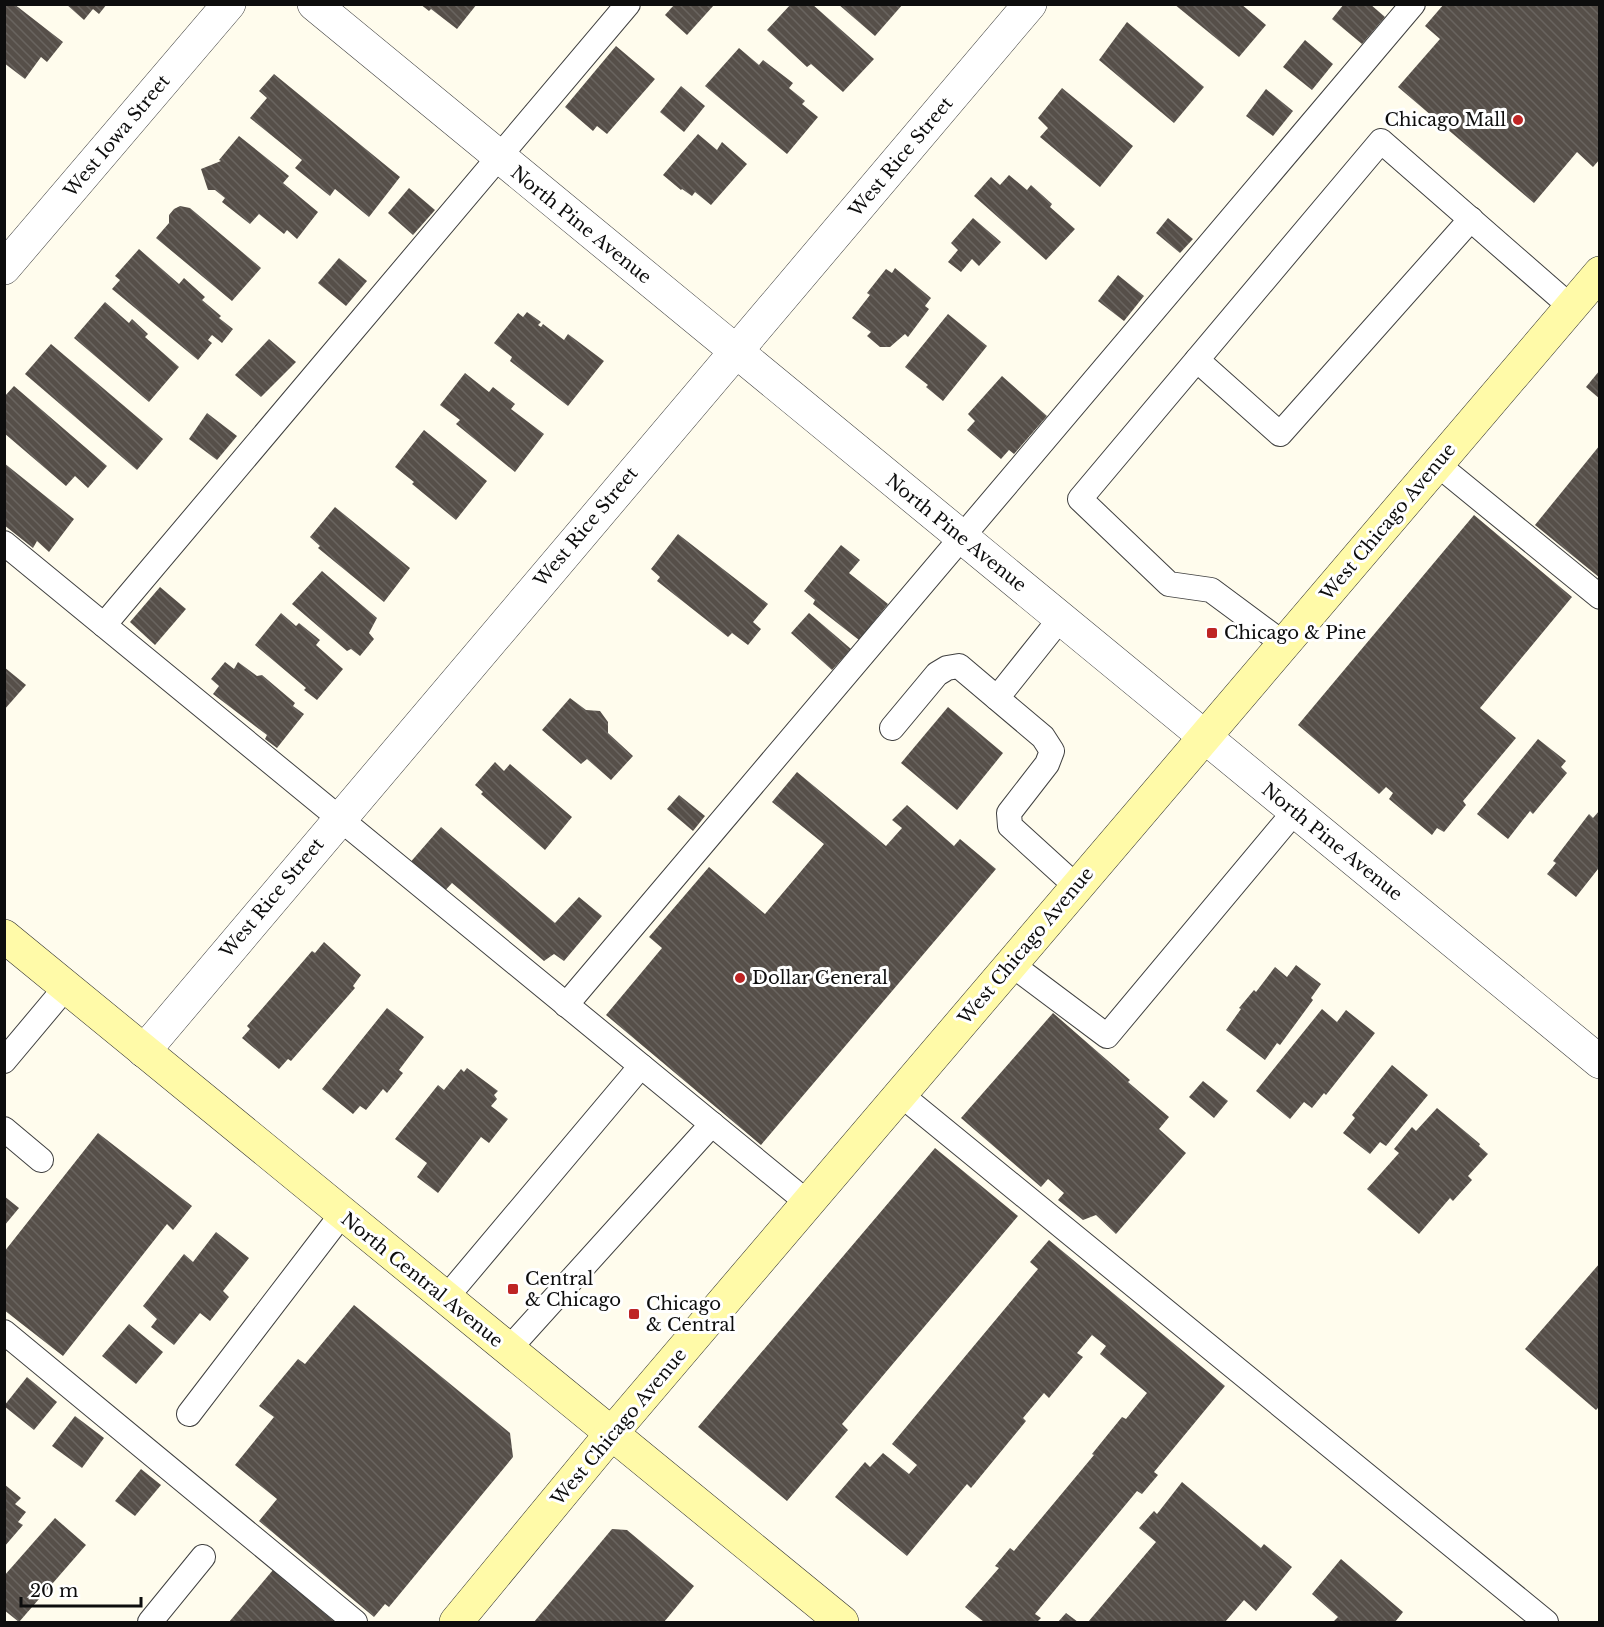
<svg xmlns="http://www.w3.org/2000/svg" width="1604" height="1627" font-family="'Libre Baskerville',serif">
	<defs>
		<pattern id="building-back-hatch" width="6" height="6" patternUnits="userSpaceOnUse" patternTransform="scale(1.5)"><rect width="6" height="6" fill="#564f49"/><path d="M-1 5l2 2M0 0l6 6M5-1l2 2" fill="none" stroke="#69645f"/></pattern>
	</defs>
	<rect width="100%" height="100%" fill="#fffced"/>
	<g fill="url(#building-back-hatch)">
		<polygon points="4,4 14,4 63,42 47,62 41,57 25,79 4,63"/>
		<polygon points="66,4 107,4 99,14 93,9 84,20"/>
		<polygon points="420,4 477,4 457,29 431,9 429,11"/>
		<polygon points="791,4 812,4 874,59 843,92 811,64 807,67 767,30"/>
		<polygon points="838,4 903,4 875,36"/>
		<polygon points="1174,4 1241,4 1266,25 1239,57"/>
		<polygon points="1344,4 1370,4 1385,17 1362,44 1332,19"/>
		<polygon points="1444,4 1600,4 1600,159 1593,167 1577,152 1534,203 1398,87 1440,39 1425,26"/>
		<polygon points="674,5 714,5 687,35 665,15"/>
		<polygon points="1127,22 1204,87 1174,123 1099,60"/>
		<polygon points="1305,40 1333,64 1312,90 1283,67"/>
		<polygon points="616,46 655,79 607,134 597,126 593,131 565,107"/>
		<polygon points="739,48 759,65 763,60 793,83 789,88 805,101 802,104 818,117 787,154 705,86"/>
		<polygon points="274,74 400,177 369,217 335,189 330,196 295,168 302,160 250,118 267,98 259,91"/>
		<polygon points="681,86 705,106 684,132 660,112"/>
		<polygon points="1062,88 1133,146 1100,187 1040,137 1048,128 1038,118"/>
		<polygon points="1266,89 1293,111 1273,136 1246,116"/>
		<polygon points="698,134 717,150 722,142 747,164 711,205 695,192 692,196 682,189 681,190 663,175"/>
		<polygon points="239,136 289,176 283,183 318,212 297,239 287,230 284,234 259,214 250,224 222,202 225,198 215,190 208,190 201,169 221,161 219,160"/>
		<polygon points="1009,175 1027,190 1031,185 1052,204 1050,207 1075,229 1046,260 974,196 991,177 1000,185"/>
		<polygon points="409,188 435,210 413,235 388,213"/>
		<polygon points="180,206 190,208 261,268 232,301 156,238 169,223 169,215 174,209"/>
		<polygon points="973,218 1001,242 979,266 972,259 961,272 948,262 958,250 951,243"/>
		<polygon points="1168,218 1193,239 1180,253 1156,233"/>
		<polygon points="139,249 179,284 184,278 205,297 202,300 221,316 219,318 233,329 222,343 212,335 208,340 212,343 198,360 112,289 120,280 115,276"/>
		<polygon points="339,258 367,281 346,306 318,283"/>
		<polygon points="895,268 931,298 925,306 929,309 908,337 905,334 890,347 880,347 867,336 871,332 852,318 870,295 867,293 886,269 892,273"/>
		<polygon points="1118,275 1144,296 1124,321 1098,301"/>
		<polygon points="105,302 129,323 132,319 148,334 145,337 179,367 149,402 74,338"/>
		<polygon points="527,312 541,322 538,325 541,327 543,324 564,340 568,334 604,361 568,406 510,361 512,357 494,343 518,313 523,317"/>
		<polygon points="948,314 987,346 943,401 926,387 928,385 905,367"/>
		<polygon points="269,339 296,362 261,397 235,375"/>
		<polygon points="51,344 163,439 137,470 25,374"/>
		<polygon points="1600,370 1600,399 1586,387"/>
		<polygon points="465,373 489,392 493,387 515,404 511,409 544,434 515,472 456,424 460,420 440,405"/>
		<polygon points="1002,376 1047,416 1014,454 1009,450 1001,459 967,430 975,421 968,414"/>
		<polygon points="14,386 107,466 88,488 75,476 66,486 4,433 4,397"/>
		<polygon points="207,413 237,436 217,460 189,439"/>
		<polygon points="424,430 487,481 456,520 412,484 414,482 395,467"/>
		<polygon points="1600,445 1600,578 1535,525"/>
		<polygon points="4,463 74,519 49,552 37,541 33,548 4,525"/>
		<polygon points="335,507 410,568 384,602 318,548 320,546 310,537"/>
		<polygon points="1474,515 1572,597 1480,708 1516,738 1463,801 1466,805 1444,832 1437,828 1432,835 1389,799 1393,793 1386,787 1379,794 1298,725"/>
		<polygon points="678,534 768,604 753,622 761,629 748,645 732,633 728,637 657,581 660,577 651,569"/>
		<polygon points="841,545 860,560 849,573 888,604 859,640 813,604 815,600 804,591"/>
		<polygon points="322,571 377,618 369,633 374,639 360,656 351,649 347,651 292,604"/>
		<polygon points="160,587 186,609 155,645 130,622"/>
		<polygon points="281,613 296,626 299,623 320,640 316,645 343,669 317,700 304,690 306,688 255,645"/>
		<polygon points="809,613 851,649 832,670 791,633"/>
		<polygon points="225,662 234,669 238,662 257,676 262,675 295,703 293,706 304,714 277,748 265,739 267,735 213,694 219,686 211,679"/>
		<polygon points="4,667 26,685 4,710"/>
		<polygon points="570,698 586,710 600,711 608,722 608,733 633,756 611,780 587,759 581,764 542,730"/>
		<polygon points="948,707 1003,753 957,810 901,763"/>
		<polygon points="1538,739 1566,761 1561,767 1567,773 1533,814 1530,811 1508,839 1477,814"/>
		<polygon points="495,762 504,771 510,764 572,817 545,850 481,794 483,792 475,785"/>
		<polygon points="797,772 886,846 902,828 892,820 907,805 954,846 960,839 996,869 761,1145 606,1015 662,948 649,937 709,867 765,914 824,844 772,802"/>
		<polygon points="679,795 705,816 693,831 667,809"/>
		<polygon points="1600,810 1600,870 1598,869 1576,897 1547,874 1556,863 1553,861 1589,814 1593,818"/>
		<polygon points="441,827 555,923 579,897 602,916 564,961 554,954 544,961 452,883 442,894 408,865"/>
		<polygon points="324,942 361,975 353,986 355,988 291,1061 288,1059 279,1069 242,1038 250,1029 247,1026 312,951 315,953"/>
		<polygon points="1296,965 1321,984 1311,998 1313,1000 1280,1045 1277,1043 1265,1060 1226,1030 1241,1009 1239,1008 1254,990 1256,992 1275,967 1287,977"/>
		<polygon points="387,1008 424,1037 399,1070 403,1073 387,1093 383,1089 366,1110 360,1106 353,1114 322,1089"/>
		<polygon points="1322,1009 1337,1022 1346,1010 1375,1033 1326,1095 1324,1093 1312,1108 1304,1102 1290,1119 1256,1091"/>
		<polygon points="1053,1013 1130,1080 1128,1082 1169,1117 1159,1129 1186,1153 1116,1234 1096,1215 1083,1220 1058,1200 1064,1193 1048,1179 1041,1187 961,1118"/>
		<polygon points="1392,1065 1428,1095 1386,1146 1380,1142 1370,1154 1343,1133 1355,1118 1352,1115"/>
		<polygon points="467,1068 498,1091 494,1095 497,1099 491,1106 508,1119 489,1143 481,1137 438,1193 417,1177 427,1163 395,1139 438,1085 444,1090 461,1069 464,1072"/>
		<polygon points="1203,1081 1228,1101 1214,1118 1189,1097"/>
		<polygon points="1437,1108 1480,1144 1479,1146 1488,1154 1468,1176 1472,1180 1453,1201 1450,1198 1419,1234 1367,1189 1399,1153 1394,1149 1412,1127 1416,1131"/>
		<polygon points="98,1133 192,1206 173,1230 167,1224 63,1356 4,1310 4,1252"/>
		<polygon points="935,1148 1018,1216 842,1424 848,1430 787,1501 698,1427"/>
		<polygon points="4,1196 19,1208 4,1226"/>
		<polygon points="216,1232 249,1258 223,1291 229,1297 210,1321 200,1313 174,1345 151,1327 157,1319 143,1306 184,1254 193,1262"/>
		<polygon points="1049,1240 1225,1386 1154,1472 1158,1475 1142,1494 1137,1491 1035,1614 1041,1618 1037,1622 984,1622 965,1607 999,1568 995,1566 1010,1548 1014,1551 1094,1455 1092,1454 1122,1417 1126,1419 1147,1393 1100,1354 1106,1346 1092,1335 1077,1353 1083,1357 1049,1398 1044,1393 1023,1418 1026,1421 971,1488 967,1484 907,1556 835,1497 865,1462 870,1467 883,1453 909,1474 917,1465 892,1444 1038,1269 1030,1262"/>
		<polygon points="1600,1263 1600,1406 1596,1410 1525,1349"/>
		<polygon points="354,1305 510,1433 513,1457 389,1607 385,1604 374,1617 259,1521 277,1499 235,1465 274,1417 259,1406 298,1359 305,1364"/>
		<polygon points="129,1324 163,1352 136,1384 102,1356"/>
		<polygon points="27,1377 57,1402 34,1430 4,1406"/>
		<polygon points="75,1416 104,1438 82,1468 52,1446"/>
		<polygon points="141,1469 161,1485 135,1516 115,1501"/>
		<polygon points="1182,1482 1261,1548 1264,1544 1292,1567 1256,1611 1244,1600 1225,1622 1088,1622 1156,1542 1139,1528 1154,1511 1157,1514"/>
		<polygon points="4,1484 21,1498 15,1504 26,1512 18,1522 23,1525 4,1547"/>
		<polygon points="55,1518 86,1545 19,1622 4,1610 4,1576"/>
		<polygon points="612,1529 627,1530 694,1586 664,1622 534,1622"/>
		<polygon points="1341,1559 1403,1612 1395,1622 1333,1622 1338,1617 1312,1594"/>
		<polygon points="273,1570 335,1622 229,1622"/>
		<polygon points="1066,1613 1078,1622 1058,1622"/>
	</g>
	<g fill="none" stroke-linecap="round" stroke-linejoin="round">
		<defs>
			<g id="lane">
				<polyline points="1197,360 1280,434 1471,219"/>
				<polyline points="1437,464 1600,597"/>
				<polyline points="4,543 808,1203"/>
				<polyline points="104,625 628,4"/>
				<polyline points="1284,644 1211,590 1169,584 1080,499 1381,141 1571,307"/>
				<polyline points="997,698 1060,619"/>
				<polyline points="892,728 937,674 947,668 959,666 1043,737 1052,751 1047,764 1009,813 1010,826 1077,887"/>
				<polyline points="1011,964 1107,1036 1295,811"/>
				<polyline points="566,1005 1413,4"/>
				<polyline points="4,1061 66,987"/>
				<polyline points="900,1094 1546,1622"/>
				<polyline points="4,1129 41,1160"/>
				<polyline points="445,1299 641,1066"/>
				<polyline points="4,1332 355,1622"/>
				<polyline points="508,1350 712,1124"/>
				<polyline points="189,1414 342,1214"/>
				<polyline points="150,1622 203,1557"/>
			</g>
			<g id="street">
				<polyline points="314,4 1600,1062"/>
				<polyline points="4,268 229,4"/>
				<polyline points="144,1051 1030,4"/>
			</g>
			<g id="secondary">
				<polyline points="4,936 842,1622"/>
				<polyline points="456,1622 611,1434 1600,273"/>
			</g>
		</defs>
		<use href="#lane" stroke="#404040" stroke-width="26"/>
		<use href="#street" stroke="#404040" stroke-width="34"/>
		<use href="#secondary" stroke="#2f2f2f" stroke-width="34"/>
		<use href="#lane" stroke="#fff" stroke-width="24"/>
		<use href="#street" stroke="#fff" stroke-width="33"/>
		<use href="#secondary" stroke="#fffaa8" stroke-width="33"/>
	</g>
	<g fill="#be2424" stroke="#fff" stroke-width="2">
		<circle cx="1518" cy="120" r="6"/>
		<rect x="1206" y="627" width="12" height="12" rx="3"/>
		<circle cx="740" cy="978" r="6"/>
		<rect x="507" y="1283" width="12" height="12" rx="3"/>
		<rect x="628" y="1308" width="12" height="12" rx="3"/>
	</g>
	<g text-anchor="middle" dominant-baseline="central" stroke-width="6" stroke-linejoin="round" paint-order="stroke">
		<g font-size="18" fill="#0d0d0d" stroke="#fff" text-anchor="start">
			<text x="1506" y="120" text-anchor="end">Chicago Mall</text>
			<text x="1224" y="633">Chicago &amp; Pine</text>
			<text x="752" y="978">Dollar General</text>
			<text x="525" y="1279">Central<tspan x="525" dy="21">&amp; Chicago</tspan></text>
			<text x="646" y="1304">Chicago<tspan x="646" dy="21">&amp; Central</tspan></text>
		</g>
		<g font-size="18" fill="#0d0d0d" stroke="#fff">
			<text transform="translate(117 136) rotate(-50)">West Iowa Street</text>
			<text transform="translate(901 157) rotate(-50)">West Rice Street</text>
			<text transform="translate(581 225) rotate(39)">North Pine Avenue</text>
			<text transform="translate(1388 522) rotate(-50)">West Chicago Avenue</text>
			<text transform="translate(586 527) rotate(-50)">West Rice Street</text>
			<text transform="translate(956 533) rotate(39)">North Pine Avenue</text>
			<text transform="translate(1332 842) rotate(39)">North Pine Avenue</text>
			<text transform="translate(272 898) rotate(-50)">West Rice Street</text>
			<text transform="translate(1026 946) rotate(-50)">West Chicago Avenue</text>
			<text transform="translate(422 1280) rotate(39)">North Central Avenue</text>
			<text transform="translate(619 1427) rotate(-50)">West Chicago Avenue</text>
		</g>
	</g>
	<rect width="1604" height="1627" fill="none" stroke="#0d0d0d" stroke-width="12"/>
	<path d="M21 1597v9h120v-9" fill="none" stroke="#0d0d0d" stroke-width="3"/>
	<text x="30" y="1597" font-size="18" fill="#0d0d0d" stroke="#ffffff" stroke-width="4.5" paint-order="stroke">20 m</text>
</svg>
